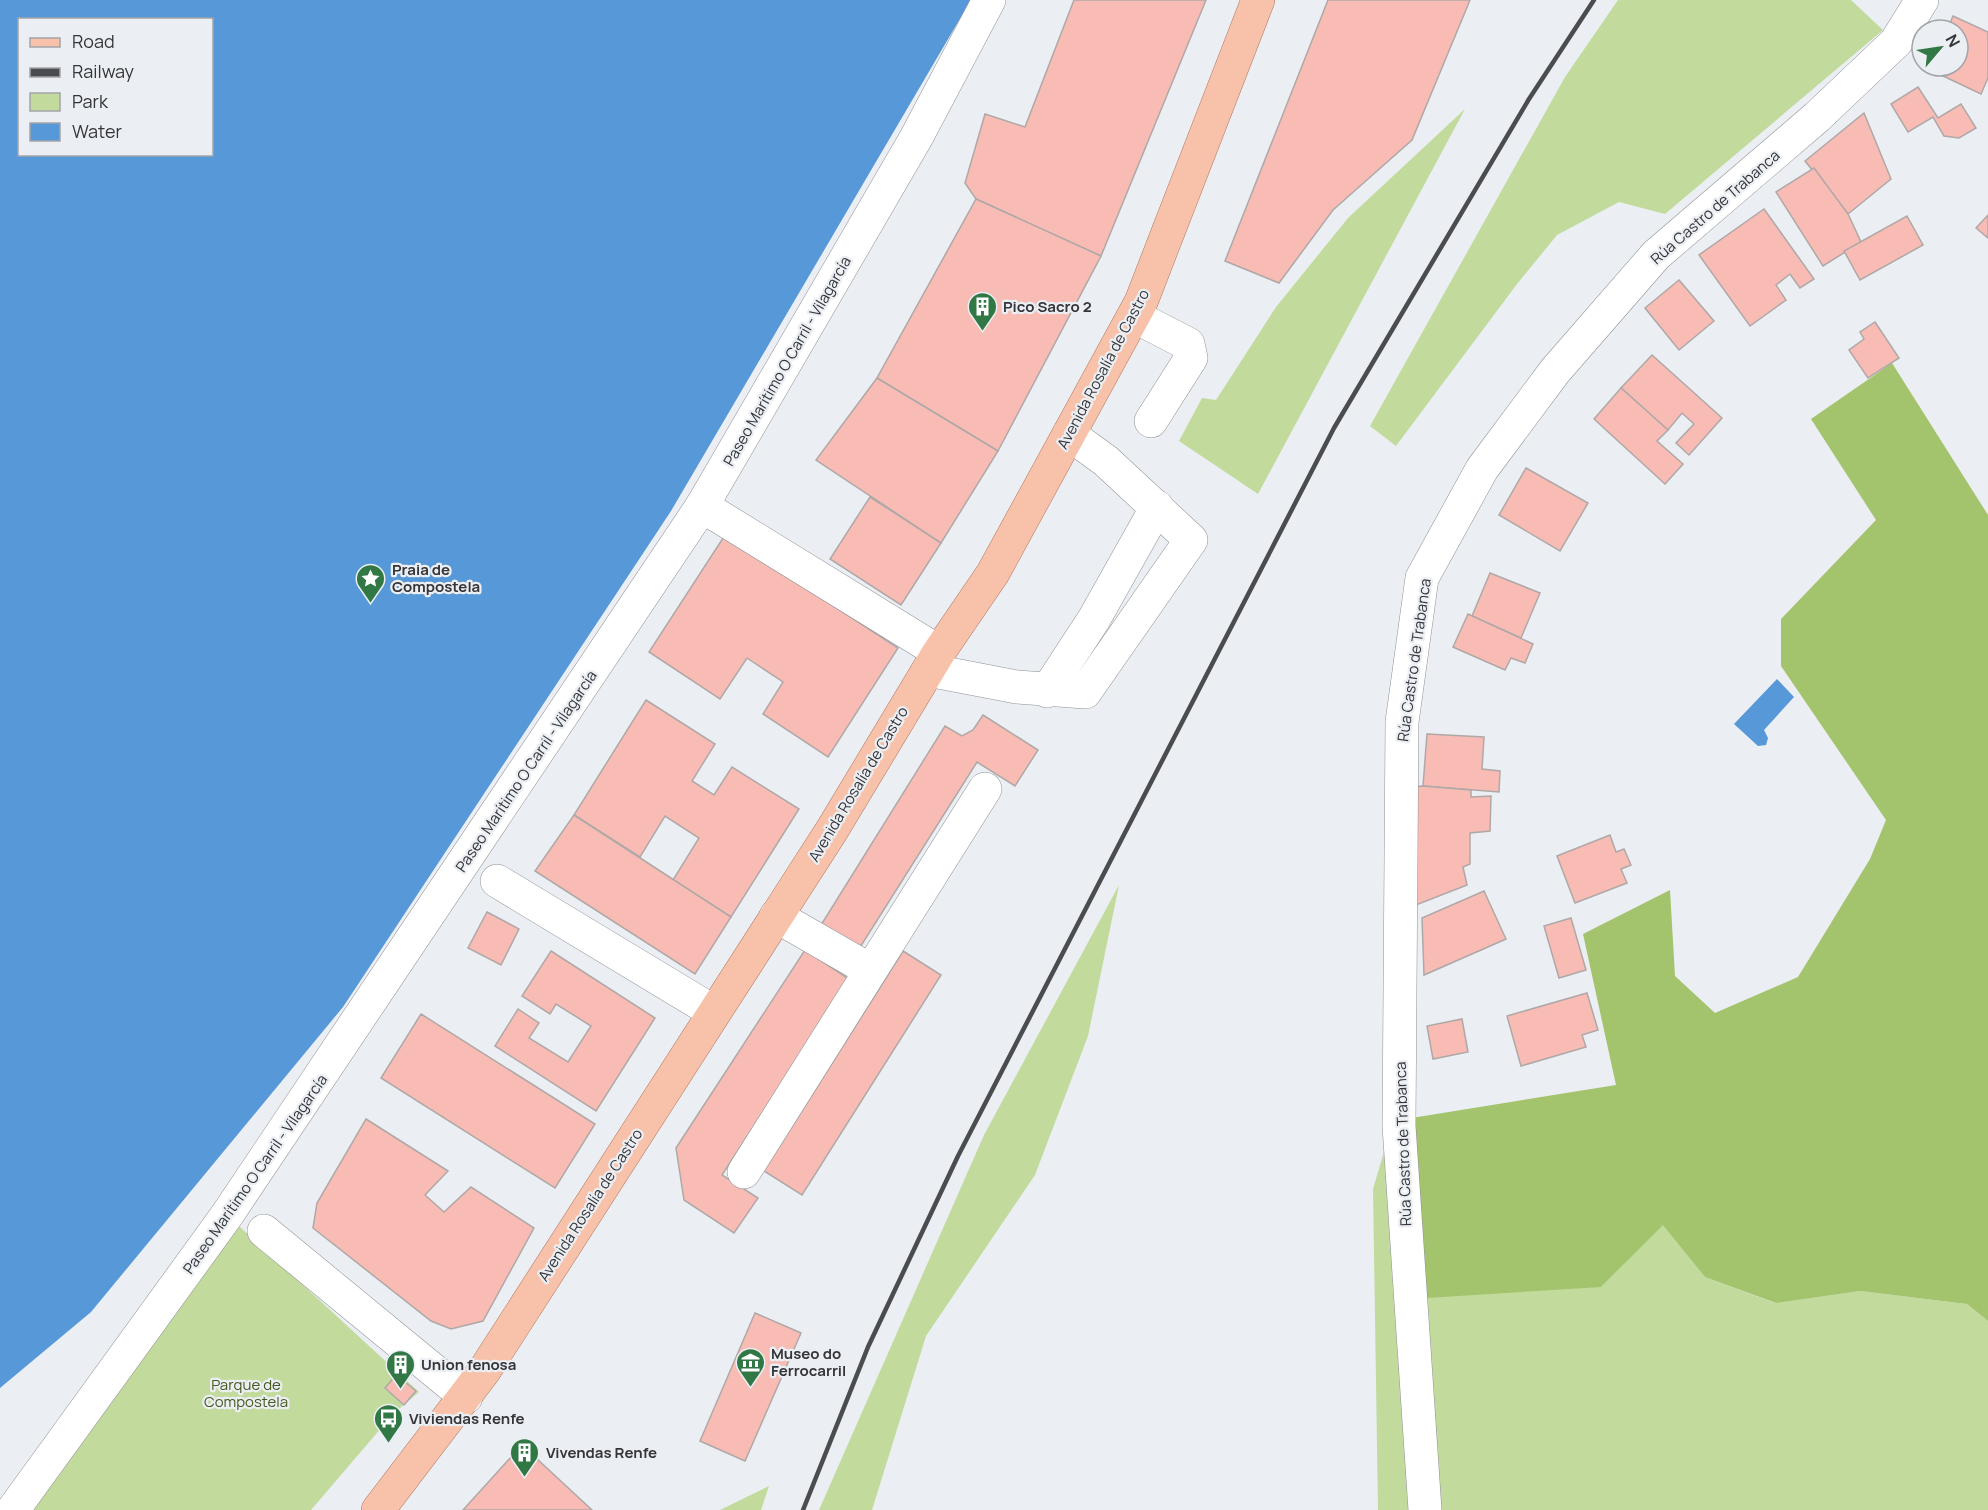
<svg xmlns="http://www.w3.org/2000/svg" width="1988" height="1510" font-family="Manrope,sans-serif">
	<rect width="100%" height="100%" fill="#ebeef3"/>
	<g fill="#c2db9d">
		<polygon points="1618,0 1851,0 1883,30 1665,214 1619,202 1557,235 1517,284 1396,446 1370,426 1565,77"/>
		<polygon points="1465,109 1258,494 1179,441 1202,398 1216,400 1276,307 1348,218"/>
		<polygon points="1119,885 1088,1036 1035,1175 926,1336 872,1510 819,1510 984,1135"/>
		<polygon points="1393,1121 1601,1287 1663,1224 1705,1277 1775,1303 1860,1291 1967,1304 1988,1321 1988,1510 1378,1510 1373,1189"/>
		<polygon points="227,1215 419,1392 394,1413 311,1510 13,1510"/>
		<polygon points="769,1486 761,1510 720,1510"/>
	</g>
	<polygon fill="#a3c36d" points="1892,363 1988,515 1988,1321 1967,1304 1860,1291 1776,1303 1705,1277 1663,1225 1601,1287 1411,1299 1393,1121 1616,1085 1583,934 1670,890 1675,976 1715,1013 1798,977 1870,859 1886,820 1781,666 1781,619 1876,520 1811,419"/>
	<g fill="#5698d8" fill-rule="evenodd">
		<path d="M0 0H971L671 511 343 1007 91 1312 0 1388ZM20 20H212V154H20Z"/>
		<polygon points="1777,679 1794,697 1764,730 1768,738 1766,745 1758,746 1734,724"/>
	</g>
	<g fill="#f8bcb5" stroke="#afa8a7" stroke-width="1.5">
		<polygon points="1074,0 1206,0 1101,256 976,199 965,183 985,114 1025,127"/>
		<polygon points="1328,0 1470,0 1412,140 1333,210 1279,283 1225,261"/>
		<polygon points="1953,16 1988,32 1988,78 1981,94 1922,66 1958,66 1958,30 1947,30"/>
		<polygon points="1918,87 1938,118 1961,104 1976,128 1959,138 1944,136 1933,117 1908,132 1891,104"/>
		<polygon points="1864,113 1891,179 1848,214 1805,161"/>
		<polygon points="1814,168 1848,214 1861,242 1823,266 1776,192"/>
		<polygon points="976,199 1101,256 998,451 877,378"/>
		<polygon points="1764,209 1814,279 1800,288 1790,274 1776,285 1786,300 1750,326 1699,255"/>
		<polygon points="1988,215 1988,238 1976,228"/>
		<polygon points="1907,216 1923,245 1860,280 1844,251"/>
		<polygon points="1679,280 1714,321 1679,350 1645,308"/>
		<polygon points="1875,322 1899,358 1868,378 1849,350 1864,339 1860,332"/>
		<polygon points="1652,355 1722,418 1689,455 1676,443 1694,424 1682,413 1668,430 1621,388"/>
		<polygon points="877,378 998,451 941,543 816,460"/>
		<polygon points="1621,388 1668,430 1657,441 1683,464 1665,484 1594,419"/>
		<polygon points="1526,468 1588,503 1560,551 1499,515"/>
		<polygon points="870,497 941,543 901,605 830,559"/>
		<polygon points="725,535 898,648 828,757 763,714 783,682 747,658 720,699 649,652"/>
		<polygon points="1490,573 1540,593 1521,638 1472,616"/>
		<polygon points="1468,614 1533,644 1525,663 1511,658 1505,670 1453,647"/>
		<polygon points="646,700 715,744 692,781 714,795 732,767 799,809 731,917 673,880 699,838 665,816 640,857 574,815"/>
		<polygon points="983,715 1038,750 1015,786 977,762 859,949 821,925 945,726 962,736 973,730"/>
		<polygon points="1427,734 1484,737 1482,769 1500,771 1499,792 1423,786"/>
		<polygon points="1423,786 1471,790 1471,797 1491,796 1490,831 1470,833 1470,864 1463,867 1467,885 1411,907 1410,787"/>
		<polygon points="574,815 731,917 695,974 535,871"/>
		<polygon points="1610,835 1616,852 1624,849 1631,865 1621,869 1627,883 1575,903 1557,856"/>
		<polygon points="1484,891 1506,939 1424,975 1422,918"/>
		<polygon points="487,912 519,929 501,965 468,948"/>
		<polygon points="1571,918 1586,970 1559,978 1544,926"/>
		<polygon points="805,950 849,979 722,1175 758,1198 734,1233 684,1200 676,1148"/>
		<polygon points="551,951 655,1018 596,1111 495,1046 518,1009 539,1023 529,1038 568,1062 591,1026 556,1004 550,1014 522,996"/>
		<polygon points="903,951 941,975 802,1195 764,1171"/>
		<polygon points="1587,993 1598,1030 1582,1035 1586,1047 1521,1066 1507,1016"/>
		<polygon points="421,1014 595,1124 555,1188 381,1078"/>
		<polygon points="1462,1019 1468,1052 1433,1059 1427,1026"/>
		<polygon points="366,1119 448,1171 425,1195 444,1212 471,1187 534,1228 483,1321 451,1329 431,1321 313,1228 317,1203"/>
		<polygon points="755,1313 801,1333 745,1461 700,1441"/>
		<polygon points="396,1375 416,1391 404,1405 385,1388"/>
		<polygon points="522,1445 592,1510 463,1510"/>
	</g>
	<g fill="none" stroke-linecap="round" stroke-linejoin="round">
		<defs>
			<g id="minor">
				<polyline points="1134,316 1188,344 1191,358 1151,421"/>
				<polyline points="702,506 939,652"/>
				<polyline points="928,670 1017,687 1085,692 1191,540 1106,461 1069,434"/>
				<polyline points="1047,691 1094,619 1157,507"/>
				<polyline points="497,881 714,1012"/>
				<polyline points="776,916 870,970"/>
				<polyline points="744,1172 985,789"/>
				<polyline points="264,1231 466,1397"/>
				<polyline points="13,1510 227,1215 702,506 916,138 989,0"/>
				<polyline points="1425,1510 1399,1126 1402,722 1422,578 1482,469 1555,371 1656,255 1817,117 1896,42 1922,0"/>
			</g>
			<polyline id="major" points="378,1510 484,1371 832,830 939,652 993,573 1141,302 1258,0"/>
		</defs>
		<use href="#minor" stroke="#8f9196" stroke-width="34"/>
		<use href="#major" stroke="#b1765e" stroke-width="34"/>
		<use href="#minor" stroke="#fff" stroke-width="33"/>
		<use href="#major" stroke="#f8c2aa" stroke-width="33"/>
		<polyline stroke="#4b4c4f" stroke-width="4.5" points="803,1510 868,1347 958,1156 1334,428 1529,99 1594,0"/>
	</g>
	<defs>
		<symbol id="building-pin" viewBox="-11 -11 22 30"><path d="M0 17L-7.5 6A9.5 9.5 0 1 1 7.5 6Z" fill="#317844" stroke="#ebeef3"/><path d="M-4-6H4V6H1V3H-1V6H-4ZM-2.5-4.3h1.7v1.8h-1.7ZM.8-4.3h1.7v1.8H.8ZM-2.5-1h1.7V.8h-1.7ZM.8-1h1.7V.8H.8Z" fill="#fff"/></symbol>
		<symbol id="sight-pin" viewBox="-11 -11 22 30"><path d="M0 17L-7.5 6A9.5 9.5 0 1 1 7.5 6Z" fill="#317844" stroke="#ebeef3"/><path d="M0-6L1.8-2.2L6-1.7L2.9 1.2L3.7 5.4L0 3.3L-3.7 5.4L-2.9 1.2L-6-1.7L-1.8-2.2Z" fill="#fff"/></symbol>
		<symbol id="museum-pin" viewBox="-11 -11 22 30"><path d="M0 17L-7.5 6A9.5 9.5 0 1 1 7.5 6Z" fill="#317844" stroke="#ebeef3"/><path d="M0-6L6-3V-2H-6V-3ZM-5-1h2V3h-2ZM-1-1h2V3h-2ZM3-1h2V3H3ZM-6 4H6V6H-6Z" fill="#fff"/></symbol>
		<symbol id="bus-pin" viewBox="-11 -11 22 30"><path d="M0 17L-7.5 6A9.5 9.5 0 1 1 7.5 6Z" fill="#317844" stroke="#ebeef3"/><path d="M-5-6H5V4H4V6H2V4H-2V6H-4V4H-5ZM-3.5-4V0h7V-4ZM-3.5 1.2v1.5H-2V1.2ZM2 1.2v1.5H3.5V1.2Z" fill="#fff"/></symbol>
	</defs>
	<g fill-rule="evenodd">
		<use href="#building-pin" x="966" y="290" width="33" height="45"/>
		<use href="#sight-pin" x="354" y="562" width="33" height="45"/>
		<use href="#museum-pin" x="734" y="1346" width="33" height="45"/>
		<use href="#building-pin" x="384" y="1348" width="33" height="45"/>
		<use href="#bus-pin" x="372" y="1402" width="33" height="45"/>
		<use href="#building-pin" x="508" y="1436" width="33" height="45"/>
	</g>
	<g text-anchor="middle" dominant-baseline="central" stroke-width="4.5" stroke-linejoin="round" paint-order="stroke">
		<g font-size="15" fill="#343538" stroke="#ebeef3">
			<text transform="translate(1715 207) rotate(-41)">Rúa Castro de Trabanca</text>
			<text transform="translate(787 361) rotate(-60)">Paseo Marítimo O Carril - Vilagarcía</text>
			<text transform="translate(1103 369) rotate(-62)">Avenida Rosalía de Castro</text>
			<text transform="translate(1414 660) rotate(-82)">Rúa Castro de Trabanca</text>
			<text transform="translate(526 771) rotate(-56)">Paseo Marítimo O Carril - Vilagarcía</text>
			<text transform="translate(858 784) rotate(-59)">Avenida Rosalía de Castro</text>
			<text transform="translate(1403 1144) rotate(-92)">Rúa Castro de Trabanca</text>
			<text transform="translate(255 1174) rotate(-55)">Paseo Marítimo O Carril - Vilagarcía</text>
			<text transform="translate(590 1205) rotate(-57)">Avenida Rosalía de Castro</text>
		</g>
		<g font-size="15" font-weight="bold" fill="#343538" stroke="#ebeef3" text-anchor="start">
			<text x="1003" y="306">Pico Sacro 2</text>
			<text x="392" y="569">Praia de<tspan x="392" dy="17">Compostela</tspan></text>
			<text x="771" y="1353">Museo do<tspan x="771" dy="17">Ferrocarril</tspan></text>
			<text x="421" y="1364">Union fenosa</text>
			<text x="409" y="1418">Viviendas Renfe</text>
			<text x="546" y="1452">Vivendas Renfe</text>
		</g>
		<g font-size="15" fill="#455a1e" stroke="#ebeef3">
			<text x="246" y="1384">Parque de<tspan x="246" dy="17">Compostela</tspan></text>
		</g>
	</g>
	<rect x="18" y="18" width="195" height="138" fill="#ebeef3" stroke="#a2a4a8" stroke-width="1.5"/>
	<rect x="30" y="38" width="30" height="9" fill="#f8c2aa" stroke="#a2a4a8" stroke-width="1.5"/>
	<text x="72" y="48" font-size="18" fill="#343538">Road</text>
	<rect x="30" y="68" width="30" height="9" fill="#4b4c4f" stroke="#a2a4a8" stroke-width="1.5"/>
	<text x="72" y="78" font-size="18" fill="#343538">Railway</text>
	<rect x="30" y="93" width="30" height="18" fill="#c2db9d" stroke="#a2a4a8" stroke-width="1.5"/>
	<text x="72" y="108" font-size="18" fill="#343538">Park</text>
	<rect x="30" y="123" width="30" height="18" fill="#5698d8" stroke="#a2a4a8" stroke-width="1.5"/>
	<text x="72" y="138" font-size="18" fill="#343538">Water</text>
	<g transform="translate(1940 48) rotate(61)"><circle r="28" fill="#ebeef3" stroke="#a2a4a8" stroke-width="1.5"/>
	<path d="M0-4.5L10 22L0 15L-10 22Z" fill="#317844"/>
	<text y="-9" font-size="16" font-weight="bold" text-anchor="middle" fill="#343538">N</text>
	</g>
</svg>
